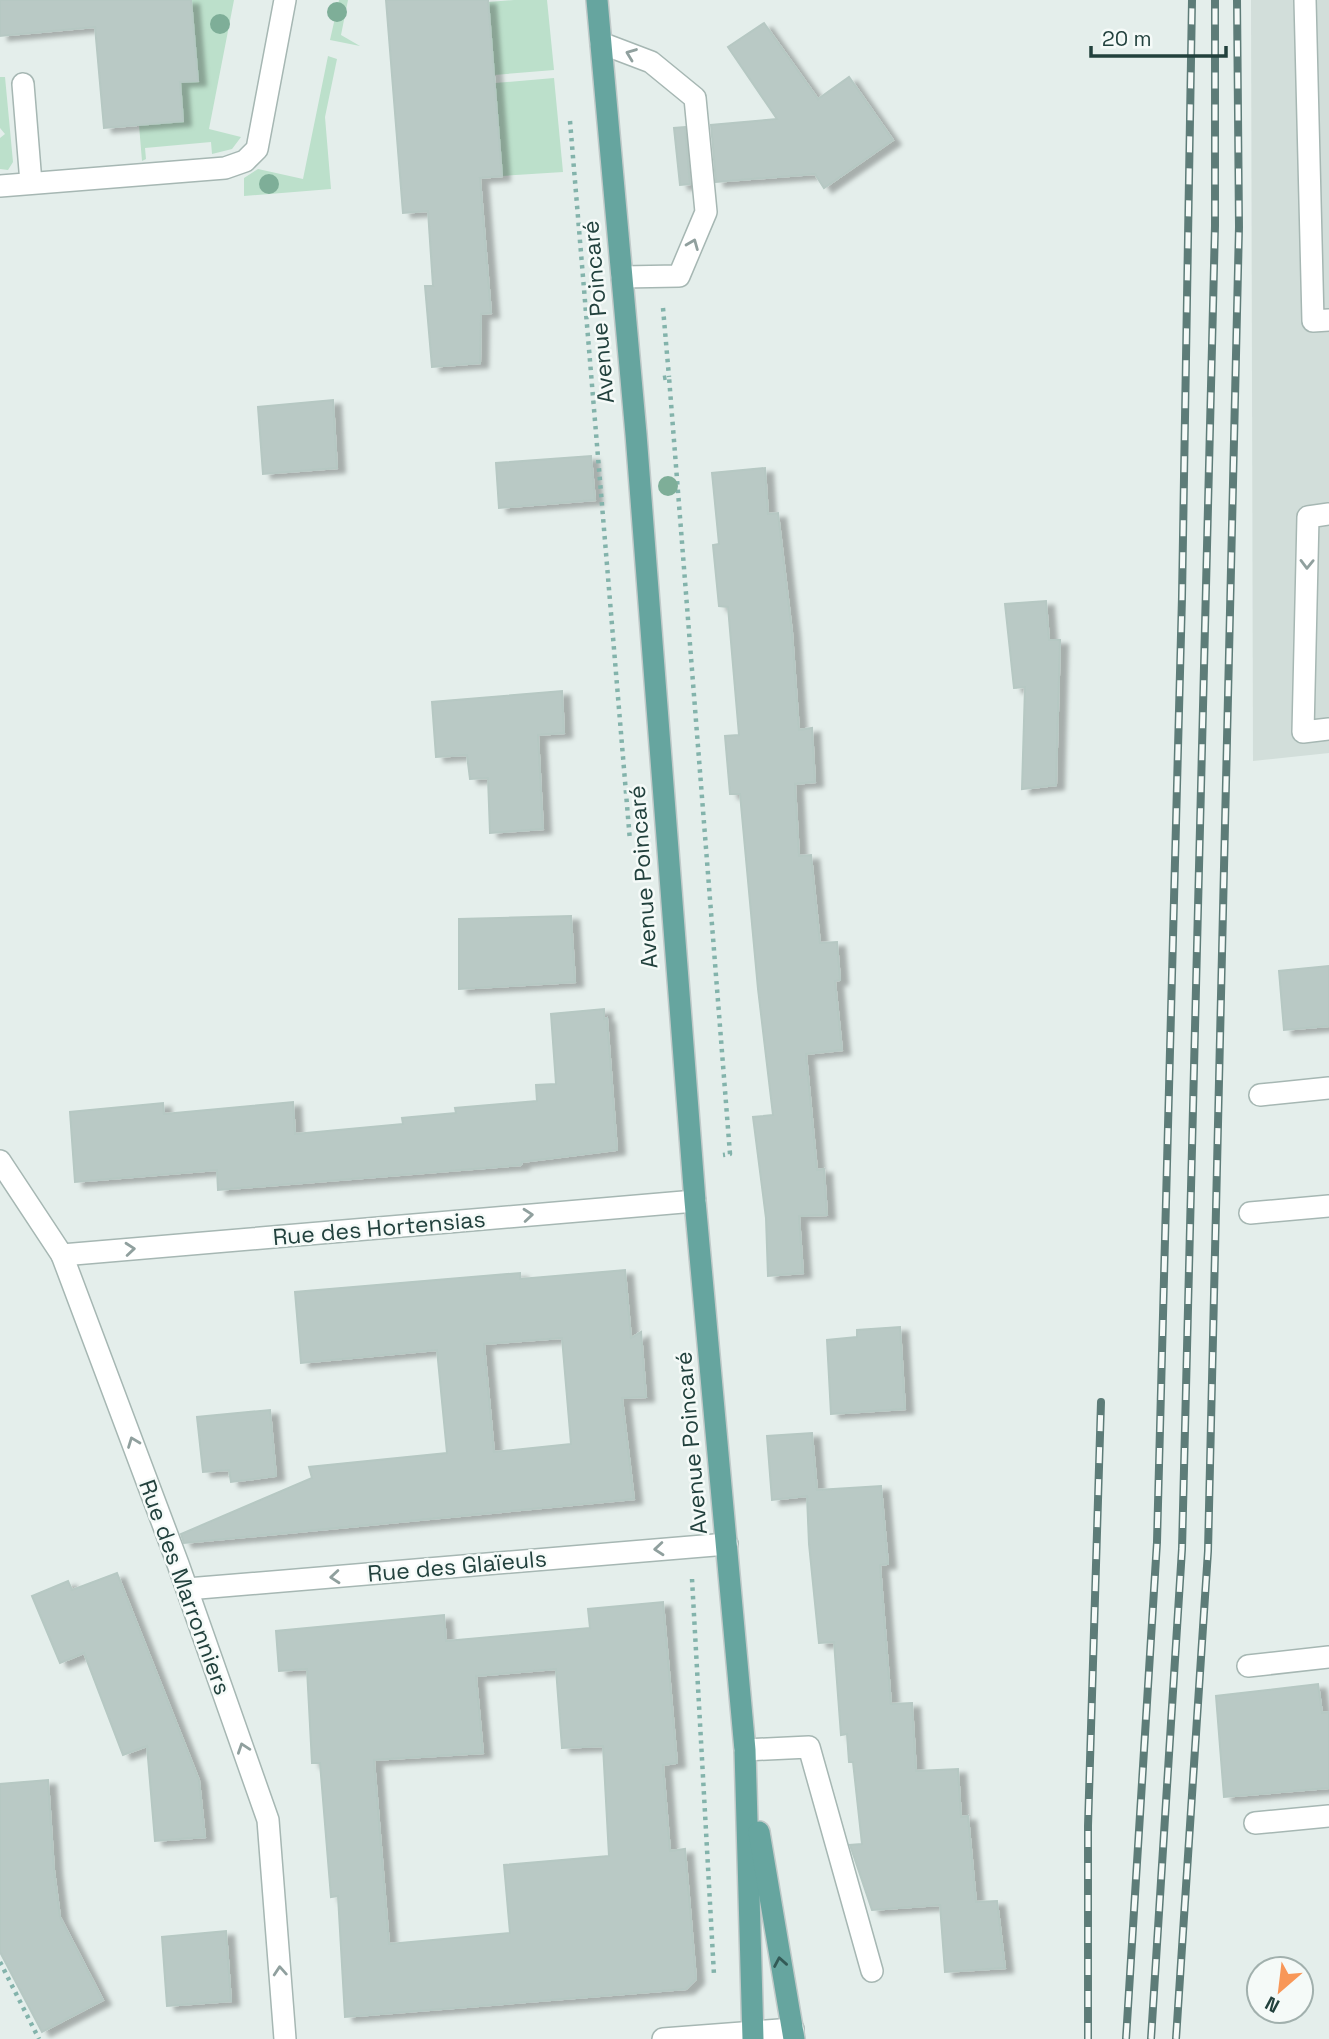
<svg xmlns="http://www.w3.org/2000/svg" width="1329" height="2039" font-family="'Space Grotesk',sans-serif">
	<defs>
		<filter id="shadow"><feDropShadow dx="8" dy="4.5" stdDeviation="2" flood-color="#0004"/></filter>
	</defs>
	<rect width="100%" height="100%" fill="#e4eeeb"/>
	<polygon fill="#d2deda" points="1251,0 1329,0 1329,753 1253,761"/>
	<g fill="#bce0cb">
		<polygon points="191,0 234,0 209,129 241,137 232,149 212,154 211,142 145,148 146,159 142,161 139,125 183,121 180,82 198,81"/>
		<polygon points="339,0 348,0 341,35 360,46 330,40"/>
		<polygon points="514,0 547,0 554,70 494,75 488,2"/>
		<polygon points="328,56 337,59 325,117 331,189 244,196 244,178 258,169 303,179"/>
		<polygon points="0,77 5,77 13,162 8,170 0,169 0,138 5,134 0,128"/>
		<polygon points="554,78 563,172 502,176 495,83"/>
	</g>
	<g fill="#b9c9c5" stroke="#b6c8c3" stroke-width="2" fill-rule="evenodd" filter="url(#shadow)">
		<polygon points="0,0 191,0 198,81 180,82 183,121 104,128 95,27 0,36"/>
		<polygon points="386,0 488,0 502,176 480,178 491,313 481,314 480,363 432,367 425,286 433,286 428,211 403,213"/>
		<polygon points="764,23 818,99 849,77 893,140 824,188 815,174 716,182 711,125 777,119 728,47"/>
		<polygon points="685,127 690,184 680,185 674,128"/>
		<polygon points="333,400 337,468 263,474 258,407"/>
		<polygon points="591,456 595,500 499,508 496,463"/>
		<polygon points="765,468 768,514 778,513 792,632 799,730 812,728 815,782 795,784 799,856 811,855 820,943 837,942 840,980 835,981 842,1050 806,1054 817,1170 824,1169 827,1215 799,1216 803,1273 768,1276 766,1218 753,1117 773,1115 758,989 740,794 730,794 725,736 739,735 728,607 719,606 713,545 719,544 712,473"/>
		<polygon points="1046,601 1049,640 1060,640 1056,785 1022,789 1025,687 1014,688 1005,604"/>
		<polygon points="562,691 564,733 538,735 543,829 490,833 488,778 470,779 467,755 436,757 432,702"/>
		<polygon points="571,916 575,982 459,989 459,919"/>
		<polygon points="1329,966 1329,1026 1284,1030 1279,971"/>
		<polygon points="604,1009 604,1019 607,1018 617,1150 522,1162 521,1165 218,1190 217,1170 75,1182 70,1112 163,1103 164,1114 293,1102 295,1134 403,1124 402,1118 456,1113 455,1108 537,1101 536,1085 556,1084 551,1014"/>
		<path d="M625 1270 631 1338 641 1332 646 1397 622 1398 634 1499 184 1543 181 1534 312 1478 309 1467 447 1453 437 1350 301 1363 295 1292 520 1273V1279ZM562 1338 571 1444 494 1452 484 1344Z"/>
		<polygon points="900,1327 905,1409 831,1414 827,1340 857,1337 857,1330"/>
		<polygon points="270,1410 276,1476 231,1482 229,1470 203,1472 197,1417"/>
		<polygon points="812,1433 817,1490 881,1486 888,1564 880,1565 891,1704 912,1703 916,1771 958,1769 961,1817 968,1816 976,1902 997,1901 1005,1968 945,1972 940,1905 872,1910 850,1845 862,1844 853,1762 849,1762 847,1734 841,1735 834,1642 819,1643 809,1544 807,1496 772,1500 767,1436"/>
		<polygon points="117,1573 199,1780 205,1837 155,1841 147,1746 123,1755 84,1653 60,1663 32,1596 68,1581 72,1590"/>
		<path d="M663 1602 677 1763 663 1765 670 1851 685 1849 696 1979 686 1989 345 2017 338 1896 331 1897 320 1763H312L307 1669 279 1671 276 1631 444 1615 446 1641 590 1628 588 1609ZM556 1669 562 1748 603 1746 609 1856 504 1865 510 1933 389 1944 374 1760 483 1753 476 1676Z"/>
		<polygon points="1318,1684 1322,1713 1329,1712 1329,1788 1224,1797 1216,1696"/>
		<polygon points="48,1780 54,1870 60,1917 103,2000 42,2032 0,1952 0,1784"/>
		<polygon points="226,1931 231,2001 167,2006 162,1937"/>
	</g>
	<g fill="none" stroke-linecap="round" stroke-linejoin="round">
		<defs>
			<g id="lane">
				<polyline points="1305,0 1313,321 1329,320"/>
				<polyline points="601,43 651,62 695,98 706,212 679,276 622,277"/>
				<polyline points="23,84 31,183"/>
				<polyline points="0,186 225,168 245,161 257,149 285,0"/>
				<polyline points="1329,514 1308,517 1303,732 1329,729"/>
				<polyline points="745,1750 809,1747 872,1971"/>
			</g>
			<g id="street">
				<polyline points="1260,1095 1329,1088"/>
				<polyline points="0,1161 62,1255 178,1564 268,1820 285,2039"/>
				<polyline points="1250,1213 1329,1206"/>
				<polyline points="62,1255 695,1201"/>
				<polyline points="187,1589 727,1544"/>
				<polyline points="1248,1666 1329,1657"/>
				<polyline points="1255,1823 1329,1816"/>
				<polyline points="663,2039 793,2029"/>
			</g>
			<g id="primary">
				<polyline points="597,0 636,434 695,1201 745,1750 753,2039"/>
				<polyline points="759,1832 794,2039"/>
			</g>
		</defs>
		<use href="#lane" stroke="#a6b7b3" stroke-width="24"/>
		<use href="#street" stroke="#a6b7b3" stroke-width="24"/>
		<use href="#primary" stroke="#c1cac9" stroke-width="24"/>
		<g stroke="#83b3ab" stroke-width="4.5" stroke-dasharray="3.5 5" stroke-linecap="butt">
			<polyline points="570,121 630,841"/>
			<polyline points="663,308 669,377"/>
			<polyline points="663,378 669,377 730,1154 723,1155"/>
			<polyline points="692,1579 714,1975"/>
			<polyline points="0,1962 39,2039"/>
		</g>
		<use href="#lane" stroke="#fff" stroke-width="21"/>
		<use href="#street" stroke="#fff" stroke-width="21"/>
		<use href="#primary" stroke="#66a59f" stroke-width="21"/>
		<defs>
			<g id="rail">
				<polyline points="1088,2039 1088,1826 1101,1402"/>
				<polyline points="1126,2039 1157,1542 1182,597 1192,0"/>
				<polyline points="1151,2039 1182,1549 1215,226 1215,0"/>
				<polyline points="1176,2039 1208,1551 1239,227 1237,0"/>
			</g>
		</defs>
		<use href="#rail" stroke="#5d7c78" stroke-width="8"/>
		<use href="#rail" stroke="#f5faf8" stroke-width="5" stroke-dasharray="16" stroke-linecap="butt"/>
	</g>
	<g fill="#7eae98">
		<circle cx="337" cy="12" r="10"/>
		<circle cx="220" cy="24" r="10"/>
		<circle cx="269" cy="184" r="10"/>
		<circle cx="668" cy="486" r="10"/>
	</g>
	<defs><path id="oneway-chevron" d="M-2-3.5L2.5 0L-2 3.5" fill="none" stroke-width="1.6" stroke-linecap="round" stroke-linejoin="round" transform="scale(1.75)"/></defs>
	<g stroke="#90a09e">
		<use href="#oneway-chevron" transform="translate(631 54) rotate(-159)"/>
		<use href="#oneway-chevron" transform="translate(693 244) rotate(-68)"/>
		<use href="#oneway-chevron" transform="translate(1307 564) rotate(91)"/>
		<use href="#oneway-chevron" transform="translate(528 1215) rotate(-5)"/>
		<use href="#oneway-chevron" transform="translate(130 1249) rotate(-5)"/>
		<use href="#oneway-chevron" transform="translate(133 1442) rotate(-111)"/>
		<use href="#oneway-chevron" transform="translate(659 1549) rotate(175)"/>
		<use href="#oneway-chevron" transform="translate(335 1577) rotate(175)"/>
		<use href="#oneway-chevron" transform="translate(243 1748) rotate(-109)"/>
		<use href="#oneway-chevron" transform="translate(280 1971) rotate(-94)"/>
	</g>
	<use stroke="#335a56" href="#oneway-chevron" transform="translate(780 1962) rotate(-100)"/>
	<g text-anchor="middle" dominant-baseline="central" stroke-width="5" stroke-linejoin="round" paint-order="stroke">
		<g font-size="23" fill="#22413d" stroke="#f5faf8">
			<text transform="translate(598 312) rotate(-95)">Avenue Poincaré</text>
			<text transform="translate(643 877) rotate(-94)">Avenue Poincaré</text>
			<text transform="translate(379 1228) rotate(-5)">Rue des Hortensias</text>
			<text transform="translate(691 1443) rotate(-95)">Avenue Poincaré</text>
			<text transform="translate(457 1566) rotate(-5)">Rue des Glaïeuls</text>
			<text transform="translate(185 1587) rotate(70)">Rue des Marronniers</text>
		</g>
	</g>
	<g transform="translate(1280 1990) rotate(208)"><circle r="33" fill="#f5faf8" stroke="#a1b0ad" stroke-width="2"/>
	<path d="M0-5L12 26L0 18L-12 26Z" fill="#f89758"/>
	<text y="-10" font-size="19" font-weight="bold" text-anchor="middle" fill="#22413d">N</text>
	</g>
	<path d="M1091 46v10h135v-10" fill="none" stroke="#22413d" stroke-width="3.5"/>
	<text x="1102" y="46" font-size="21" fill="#22413d" stroke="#f5faf8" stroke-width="5" paint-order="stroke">20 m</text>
</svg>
